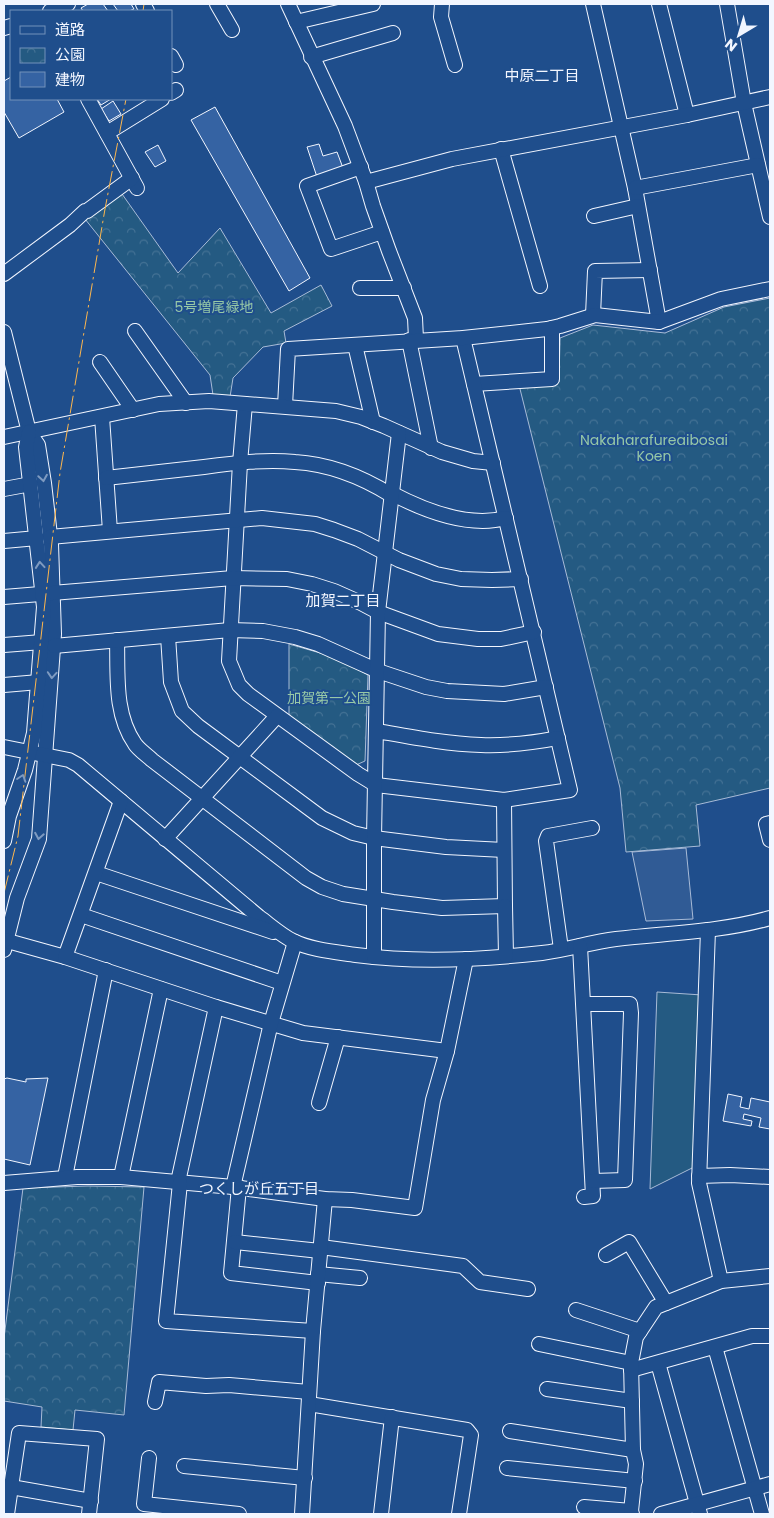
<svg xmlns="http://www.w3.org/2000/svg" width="774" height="1518" font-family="Poppins,'Noto Sans JP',sans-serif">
	<defs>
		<pattern id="park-crowns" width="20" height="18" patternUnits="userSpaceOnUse" patternTransform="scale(1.25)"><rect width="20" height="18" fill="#245a82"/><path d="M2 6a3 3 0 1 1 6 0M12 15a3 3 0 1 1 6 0" fill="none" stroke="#447295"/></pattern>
	</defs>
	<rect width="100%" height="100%" fill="#1f4e8c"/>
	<g fill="url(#park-crowns)" stroke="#a8bbd7">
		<polygon points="122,194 178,273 220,228 271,313 321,285 332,306 284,331 286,343 263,347 233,378 230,397 213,395 210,375 85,219"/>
		<polygon points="770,298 770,788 696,805 700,846 626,852 620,788 519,385 559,382 560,338 593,325 665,333 724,307"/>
		<polygon points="289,644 334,657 368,675 365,761 356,765 289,716"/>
		<polygon points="88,1186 144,1187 124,1415 75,1410 73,1430 41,1427 42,1407 4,1401 4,1338 23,1188"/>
	</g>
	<polygon fill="#245a82" stroke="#a8bbd7" points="657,992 702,995 694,1167 650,1189"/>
	<polygon fill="#305b95" stroke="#a8bbd7" points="686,848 693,919 646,921 632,852"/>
	<g fill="#3563a3" stroke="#f2f6ff">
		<polygon points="88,4 103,4 108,11 83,11 81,8"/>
		<polygon points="113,4 131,4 134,9 129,11 118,11"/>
		<polygon points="11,77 11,99 57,99 64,112 19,138 4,112 4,81"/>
		<polygon points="97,99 111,99 101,105"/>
		<polygon points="113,101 121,114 109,121 101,109"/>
		<polygon points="215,107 310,278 289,291 191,120"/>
		<polygon points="319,144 323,156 337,152 343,168 317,177 307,147"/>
		<polygon points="158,145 166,161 155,167 145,152"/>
		<polygon points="7,1078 26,1082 26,1079 48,1078 30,1165 4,1159 4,1079"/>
		<polygon points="728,1094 742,1097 740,1107 749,1109 751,1098 770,1102 770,1129 759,1127 761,1118 744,1114 743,1119 752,1121 751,1126 723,1121"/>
	</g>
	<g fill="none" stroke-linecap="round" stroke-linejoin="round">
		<defs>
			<g id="minor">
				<polyline points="143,4 147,11"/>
				<polyline points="217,4 232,30"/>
				<polyline points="288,4 345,126 366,182 373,206 389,251 415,318 416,339"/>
				<polyline points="442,4 441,17 455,65"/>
				<polyline points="593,4 635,188 659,322"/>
				<polyline points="659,4 687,115"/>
				<polyline points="727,4 744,103 770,217"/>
				<polyline points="50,11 68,4"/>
				<polyline points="296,22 373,4"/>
				<polyline points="4,28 11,26"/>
				<polyline points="171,56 176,65"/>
				<polyline points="311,57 393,33"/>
				<polyline points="171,93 176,90"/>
				<polyline points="88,99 137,188"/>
				<polyline points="107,133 162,99"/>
				<polyline points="501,149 540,286"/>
				<polyline points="361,167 307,186 331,249 382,232"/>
				<polyline points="366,182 452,159 687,115 770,97"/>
				<polyline points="635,188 758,165"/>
				<polyline points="594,216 638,206"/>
				<polyline points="4,274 70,225 85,211 87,211 132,178"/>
				<polyline points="360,288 404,288"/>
				<polyline points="593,315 595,271 650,270"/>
				<polyline points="135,331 186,403"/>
				<polyline points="4,332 29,432 38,445 44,483 51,544 54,634 39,839 17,898 4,950"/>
				<polyline points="409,340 431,448"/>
				<polyline points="355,345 373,422"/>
				<polyline points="100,362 133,410"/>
				<polyline points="474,384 552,379 552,328"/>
				<polyline points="245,404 240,463 229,661 239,685 248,694 358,774 376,785 504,800 570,790 463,338"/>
				<polyline points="285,406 288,349 463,338 547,329 560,326 595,315 659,322 721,299 770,289"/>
				<polyline points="102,417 110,531"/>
				<polyline points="4,437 159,404 209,401 336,411 361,417 384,426 442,452 473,461 493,463"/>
				<path d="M106 478C139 474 171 471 204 467 234 463 265 459 295 462 329 464 362 477 391 495"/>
				<polyline points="4,489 31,484"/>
				<path d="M391 493C425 511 468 528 506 518"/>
				<polyline points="50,537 262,518 315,524 334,530 358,539 399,560 436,574 461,579 492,580 521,579"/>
				<polyline points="4,541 37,538"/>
				<polyline points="4,597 233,578 287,579 312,584 334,591 361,603 378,612 438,634 478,639 501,639 534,632"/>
				<polyline points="168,636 171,682 182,711 198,726 322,818 353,833 374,838 446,847 504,850"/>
				<path d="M117 640C118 675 114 714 135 744 139 750 147 755 152 760L306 878 322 887 343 894 393 902 442 908 505 906 504 800"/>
				<polyline points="4,645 42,642"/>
				<polyline points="54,646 230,630 263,631 295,637 318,644 378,671 426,687 447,691 504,694 546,687"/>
				<polyline points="4,685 39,682"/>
				<path d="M377 731C411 737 446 744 481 745 507 746 532 743 558 738"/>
				<path d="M4 747 69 760 78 765 259 917C270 925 281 935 293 941 311 950 336 952 356 955 417 963 480 960 542 953 567 950 591 942 616 939 667 933 721 932 770 918"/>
				<polyline points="770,823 766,824 770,840"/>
				<polyline points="165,839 277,716"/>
				<polyline points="4,841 9,816 25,770 34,733 44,607 26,447 29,432"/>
				<polyline points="96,873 273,932"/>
				<polyline points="505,906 506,956"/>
				<polyline points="81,915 282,983"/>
				<polyline points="708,930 699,1183 721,1281"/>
				<polyline points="4,940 65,957 216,1007 303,1033 447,1051"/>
				<polyline points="580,946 593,1196 584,1197"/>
				<polyline points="561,949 546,841 548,836 592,828"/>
				<polyline points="65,957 121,801"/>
				<polyline points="374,957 374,838 378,612 399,433"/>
				<polyline points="584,1004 630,1004 631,1013 625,1180 593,1181"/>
				<polyline points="319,1103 338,1037"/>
				<polyline points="699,1176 730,1175 770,1177"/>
				<polyline points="65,1177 106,970"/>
				<polyline points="121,1177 161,989"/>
				<polyline points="178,1182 216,1007"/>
				<polyline points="4,1183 77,1177 121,1177 233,1187 325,1199 352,1200 415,1208 433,1100 447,1051 466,959"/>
				<polyline points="180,1183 166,1321 313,1331"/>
				<polyline points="233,1187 271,1023 295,942"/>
				<polyline points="239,1187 231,1273 318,1283"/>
				<polyline points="235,1242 320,1251"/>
				<polyline points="321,1247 463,1266 480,1282 528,1289"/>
				<polyline points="606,1255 629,1242 666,1303"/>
				<polyline points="318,1274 360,1278"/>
				<polyline points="576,1310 640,1331"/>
				<polyline points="539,1344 631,1363"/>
				<polyline points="715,1347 762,1514"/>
				<polyline points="658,1363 700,1514"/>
				<polyline points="631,1370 752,1336 770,1336"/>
				<polyline points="547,1389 632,1401"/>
				<polyline points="155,1402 159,1382 206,1386 229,1385 309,1392"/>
				<polyline points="309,1404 467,1430 471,1435 459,1514"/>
				<polyline points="510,1431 633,1450"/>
				<polyline points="149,1458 144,1504 239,1514"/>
				<polyline points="184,1466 305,1478"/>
				<polyline points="507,1468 635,1481"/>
				<polyline points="11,1487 91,1501"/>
				<polyline points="584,1507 631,1511"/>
				<polyline points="7,1514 19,1433 97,1439 89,1514"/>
				<polyline points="302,1514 313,1331 325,1199"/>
				<polyline points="381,1514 392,1417"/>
				<polyline points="632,1514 631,1511 636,1464 633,1450 631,1363 636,1337 656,1307 721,1281 770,1276"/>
				<polyline points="661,1514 770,1484"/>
			</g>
		</defs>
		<use href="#minor" stroke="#f2f6ff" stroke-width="16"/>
		<use href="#minor" stroke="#1f4e8c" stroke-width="14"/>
		<g stroke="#ffb74d" stroke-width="1" stroke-dasharray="18 4 2.5 4" stroke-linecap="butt">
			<polyline points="143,11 144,4"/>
			<polyline points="4,893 18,836 60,473 105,209 126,99"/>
		</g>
	</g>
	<defs><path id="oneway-chevron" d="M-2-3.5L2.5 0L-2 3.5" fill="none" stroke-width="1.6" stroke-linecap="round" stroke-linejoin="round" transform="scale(1.25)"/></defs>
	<g stroke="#7e9ac0">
		<use href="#oneway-chevron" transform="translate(43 478) rotate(81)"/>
		<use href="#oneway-chevron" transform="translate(40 565) rotate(-95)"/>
		<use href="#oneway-chevron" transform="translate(52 675) rotate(94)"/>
		<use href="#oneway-chevron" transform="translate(22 778) rotate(-72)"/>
		<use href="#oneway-chevron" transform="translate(39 836) rotate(100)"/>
	</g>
	<g text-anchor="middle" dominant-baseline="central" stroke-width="4" stroke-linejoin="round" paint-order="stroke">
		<g font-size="14" fill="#97c8a6" stroke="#1f4e8c">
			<text x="214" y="307">5号増尾緑地</text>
			<text x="654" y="440">Nakaharafureaibosai<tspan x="654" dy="16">Koen</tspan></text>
			<text x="329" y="698">加賀第一公園</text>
		</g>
		<g font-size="15" fill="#f2f6ff" stroke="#1f4e8c">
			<text x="542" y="75">中原二丁目</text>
			<text x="343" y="600">加賀二丁目</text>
			<text x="259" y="1188">つくしが丘五丁目</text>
		</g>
	</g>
	<rect width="774" height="1518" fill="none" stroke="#f2f6ff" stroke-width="10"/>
	<rect x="10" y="10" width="162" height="90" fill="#1f4e8c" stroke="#7391ba"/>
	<rect x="20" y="26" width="25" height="8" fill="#1f4e8c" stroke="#7391ba"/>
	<text x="55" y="35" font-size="15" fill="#f2f6ff">道路</text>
	<rect x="20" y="48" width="25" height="15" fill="url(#park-crowns)" stroke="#7391ba"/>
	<text x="55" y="60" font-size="15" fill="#f2f6ff">公園</text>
	<rect x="20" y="72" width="25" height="15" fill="#3563a3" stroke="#7391ba"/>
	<text x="55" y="85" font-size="15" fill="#f2f6ff">建物</text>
	<g transform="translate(739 35) rotate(218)" stroke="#1f4e8c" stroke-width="4" paint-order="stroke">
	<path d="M0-4L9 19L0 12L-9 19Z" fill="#f2f6ff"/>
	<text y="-8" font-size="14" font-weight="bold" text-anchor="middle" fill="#f2f6ff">N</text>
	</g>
</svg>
